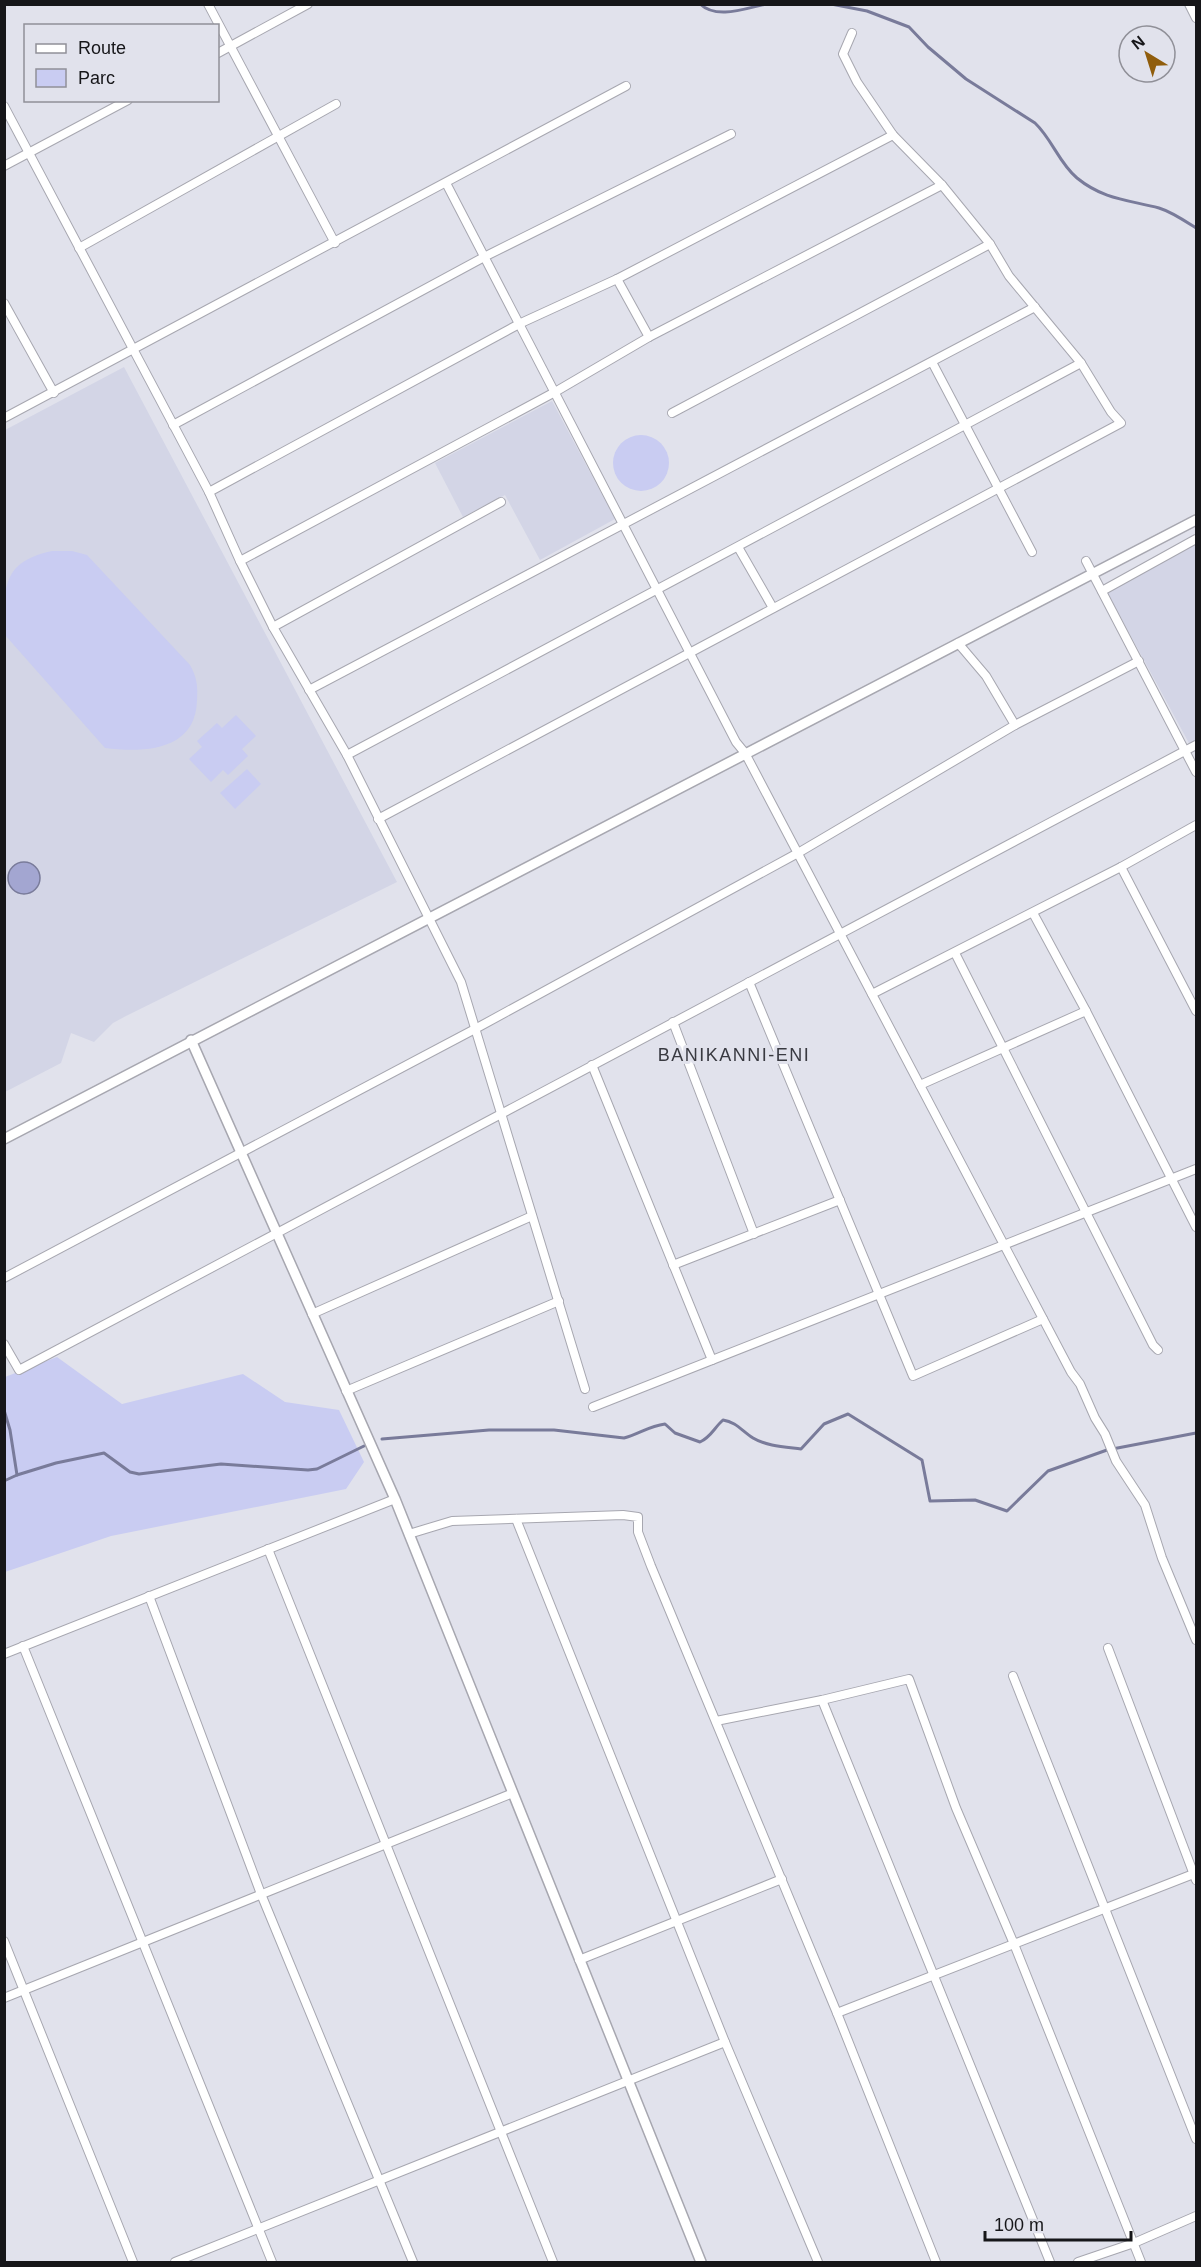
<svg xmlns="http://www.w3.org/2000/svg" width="1201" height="2267" font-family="Arial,sans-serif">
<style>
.built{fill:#d3d5e6}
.green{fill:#c9ccf2}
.water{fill:#a3a6d1;stroke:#797b9a;stroke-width:1.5}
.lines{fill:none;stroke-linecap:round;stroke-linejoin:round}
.stream{stroke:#797b9a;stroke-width:3}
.minor-casing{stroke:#a7a7b0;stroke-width:10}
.tertiary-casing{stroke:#a7a7b0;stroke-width:12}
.minor{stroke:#fff;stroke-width:8}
.tertiary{stroke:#fff;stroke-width:9}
.labels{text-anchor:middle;stroke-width:6;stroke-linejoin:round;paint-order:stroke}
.neighbourhood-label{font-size:18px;letter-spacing:1.5px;fill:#393a41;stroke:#e1e2ec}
</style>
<rect width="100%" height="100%" fill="#e1e2ec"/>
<g class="built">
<path d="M124,367l273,515 -271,134 -13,7 -19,19 -23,-9 -10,30 -56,29v-662z"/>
<path d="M552,401l63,118 -75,41 -35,-65 -42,22 -28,-54z"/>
<path d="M1196,543v199l-6,3 -83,-153z"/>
</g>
<g class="green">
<circle cx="641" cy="463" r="28"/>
<path d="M52,551h20l15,4 103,110c7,12 8,22 7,35 -1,51 -53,53 -92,48l-100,-113c-1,-45 -5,-73 47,-84z"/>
<path d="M236,715l20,21 -14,13 6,7 -20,19 -5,-5 -12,12 -22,-23 13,-12 -5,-6 20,-18 5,5z"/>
<path d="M247,769l14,15 -26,25 -15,-16z"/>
<path d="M57,1357l65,47 121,-30 42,28 54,8 25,52 -18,27 -235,47 -106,36v-195z"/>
</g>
<circle class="water" cx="24" cy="878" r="16"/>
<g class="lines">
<g class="stream">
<path d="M700,4c17,16 46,4 66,0"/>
<path d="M831,4l36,7 42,16 19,20 38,32 69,44c17,16 24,40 42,55 27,22 52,22 82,30 13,4 26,13 37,20"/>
<path d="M4,1410l6,20 7,45"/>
<path d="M382,1439l107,-9h65l70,8c15,-4 25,-12 41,-14l10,9 25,9c11,-5 14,-14 23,-22 13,2 19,11 30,18 13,8 33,9 48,11l23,-25 24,-10 74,46 8,41 45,-1 32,11 41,-40 59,-21 89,-17"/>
<path d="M4,1481l13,-6 39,-12 48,-10 26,19 9,2 82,-10 87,6 9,-1 47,-23"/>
</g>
<g class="minor-casing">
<g id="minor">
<path d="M208,4l127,239"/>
<path d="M1189,4l7,14"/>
<path d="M218,53l90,-49"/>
<path d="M4,106l205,386 31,69 33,66 74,128 114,227 124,407"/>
<path d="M4,166l124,-66"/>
<path d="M446,183l290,559 9,11 326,619 9,12 15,34 10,16 11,27 29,44 17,53 34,82"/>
<path d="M79,248l257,-144"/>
<path d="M617,279l32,58"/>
<path d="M4,303l50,90"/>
<path d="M932,362l100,190"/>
<path d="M672,413l318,-169"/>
<path d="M4,418l622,-332"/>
<path d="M173,425l313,-169 245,-122"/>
<path d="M209,492l312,-169 96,-44 276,-144"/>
<path d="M738,547l35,61"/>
<path d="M240,561l315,-169 94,-55 293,-152"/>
<path d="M1086,561l110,211"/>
<path d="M1102,591l94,-52"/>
<path d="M273,627l228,-125"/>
<path d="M958,643l28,33 29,49"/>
<path d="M309,690l726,-383"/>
<path d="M347,755l734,-392"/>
<path d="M378,819l743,-396 -10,-11 -30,-49 -72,-87 -19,-32 -48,-59 -49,-50 -36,-53 -14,-28 9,-21"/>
<path d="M1121,867l75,144"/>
<path d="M1033,913l53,98 110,216"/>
<path d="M955,953l198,392 5,5"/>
<path d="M749,982l164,394 130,-57"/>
<path d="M872,994l249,-127 75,-42"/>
<path d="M673,1022l81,212"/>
<path d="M592,1065l120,295"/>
<path d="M920,1085l166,-74"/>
<path d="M673,1265l167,-65"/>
<path d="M4,1278l471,-249 323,-176 217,-128 124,-64"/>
<path d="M312,1314l220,-98"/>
<path d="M4,1344l15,26 1177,-625"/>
<path d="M346,1391l213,-90"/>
<path d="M593,1407l603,-238"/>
<path d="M516,1519l209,523 93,220"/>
<path d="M409,1534l43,-13 171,-6 15,2v15l13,34 186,447 99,249"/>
<path d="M268,1549l285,713"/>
<path d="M149,1596l112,298 152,368"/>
<path d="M23,1646l249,616"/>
<path d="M1108,1648l88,232"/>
<path d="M4,1654l391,-155"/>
<path d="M1013,1676l183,463"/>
<path d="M822,1700l228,562"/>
<path d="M716,1721l106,-21 87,-21 47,129 58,136 127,318"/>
<path d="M4,1941l129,321"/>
<path d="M579,1960l203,-81"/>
<path d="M4,1998l509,-205"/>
<path d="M837,2013l359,-140"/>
<path d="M175,2262l550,-220"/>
<path d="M1078,2262l56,-19 62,-27"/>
</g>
</g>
<g class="tertiary-casing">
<g id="tertiary">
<path d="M191,1040l204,459 306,763"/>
<path d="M4,1139l1192,-619"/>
</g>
</g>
<use href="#minor" class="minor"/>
<use href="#tertiary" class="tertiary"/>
</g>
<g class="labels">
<g class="neighbourhood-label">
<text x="734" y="1061">BANIKANNI-ENI</text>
</g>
</g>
<rect width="1201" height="2267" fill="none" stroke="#161619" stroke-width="12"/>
<rect x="24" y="24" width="195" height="78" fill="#e1e2ec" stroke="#909098" stroke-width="1.5"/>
<rect x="36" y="44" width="30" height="9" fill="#ffffff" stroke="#909098" stroke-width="1.5"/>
<text x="78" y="54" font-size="18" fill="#161619">Route</text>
<rect x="36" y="69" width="30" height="18" fill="#c9ccf2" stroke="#909098" stroke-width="1.5"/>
<text x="78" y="84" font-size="18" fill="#161619">Parc</text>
<g transform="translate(1147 54) rotate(322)"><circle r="28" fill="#e1e2ec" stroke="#909098" stroke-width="1.5"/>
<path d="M0-4.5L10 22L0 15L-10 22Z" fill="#905d0c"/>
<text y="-9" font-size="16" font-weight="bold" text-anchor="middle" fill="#161619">N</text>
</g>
<path d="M985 2231v9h146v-9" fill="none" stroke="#161619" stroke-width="3"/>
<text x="994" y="2231" font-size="18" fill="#161619" stroke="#e1e2ec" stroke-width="4.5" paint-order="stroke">100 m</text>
</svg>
